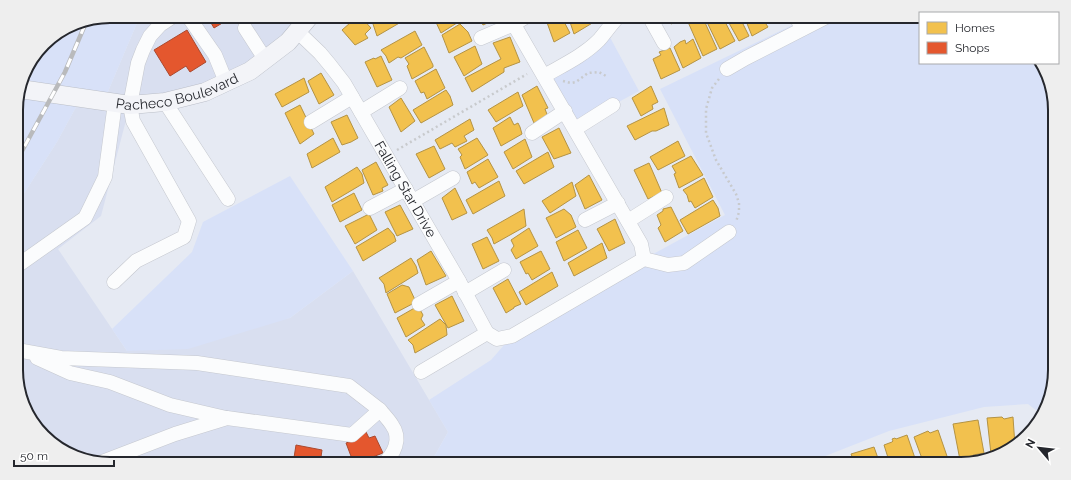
<svg xmlns="http://www.w3.org/2000/svg" width="1071" height="480" font-family="Raleway,sans-serif">
<style>
.built{fill:#d9dff0}
.green{fill:#d8e1f8}
.homes{fill:#f2c14e;stroke:#b49344}
.shops{fill:#e4572e;stroke:#ab492e}
.lines{fill:none;stroke-linecap:round;stroke-linejoin:round}
.minor-casing{stroke:#c5c8cf;stroke-width:15}
.major-casing{stroke:#bbbfc8;stroke-width:19}
.path{stroke:#c8cacd;stroke-width:2.5;stroke-dasharray:2 3;stroke-linecap:butt}
.minor{stroke:#fbfcfd;stroke-width:14}
.major{stroke:#f3f4f8;stroke-width:18}
.rail-casing{stroke:#b9babc;stroke-width:4.5}
.rail{stroke:#fff;stroke-width:3;stroke-dasharray:9;stroke-linecap:butt}
.labels{text-anchor:middle;stroke-width:4;stroke-linejoin:round;paint-order:stroke}
.street-label{font-size:14px;fill:#25272d;stroke:#fff}
.rim{fill:none;stroke:#25272d;stroke-width:2}
</style>
<rect width="100%" height="100%" fill="#e6eaf3"/>
<path class="built" d="M140,16h170l-60,55 -120,34 -29,111 -43,33 69,102 163,-33 63,-47 95,161 -18,32h-320l-36,-7 -39,-30 -18,-44 -1,-177 41,-64 24,-44 23,3z"/>
<g class="green">
<path d="M110,16h30l-36,85 -23,-3 -24,44 -41,64v-103l10,-35 22,-29 26,-16z"/>
<path d="M811,16h109v47h120l14,34 1,273 -7,36 -7,8 -13,-10 -44,3 -95,24 -84,33h-375l18,-32 -19,-32 62,-40 21,-24 132,-77 81,-44 -65,-126z"/>
<path d="M606,30l33,61 -26,14 -38,24 -31,-53z"/>
<path d="M290,176l63,95 -63,47 -102,31 -61,2 -15,-22 80,-77 11,-30z"/>
</g>
<g class="homes">
<path d="M358,16h2l11,12 -6,6 3,4 -13,7 -13,-15z"/>
<path d="M380,16h26l2,2 -31,18 -5,-15z"/>
<path d="M437,16h31l-27,17 -7,-15z"/>
<path d="M478,16h19l1,2 -15,7z"/>
<path d="M547,16h14l9,17 -16,9 -9,-25z"/>
<path d="M575,16h29l-30,18 -5,-15z"/>
<path d="M668,16h20l-17,8z"/>
<path d="M701,16h1l15,33 -14,7 -15,-34z"/>
<path d="M704,16h18l13,25 -15,8z"/>
<path d="M744,16h22l1,2 -3,3 4,6 -16,9z"/>
<path d="M769,16h17l-14,6z"/>
<path d="M740,18l9,18 -10,5 -10,-18z"/>
<path d="M460,24l8,8 4,9 -23,12 -7,-18z"/>
<path d="M415,31l7,14 -21,13 -3,-1 -9,6 -3,-7 -5,-6z"/>
<path d="M510,37l10,25 -16,6v4l-32,20 -7,-14 36,-19 -8,-16z"/>
<path d="M693,39l8,19 -18,10 -9,-21 6,-5 5,-2 1,4z"/>
<path d="M475,46l7,18 -18,12 -10,-19z"/>
<path d="M424,47l9,18v2l-21,12 -5,-13 2,-2 -4,-6z"/>
<path d="M670,48l10,22 -19,9 -8,-20 8,-4 -2,-3z"/>
<path d="M381,56l11,24 -15,7 -12,-25 9,-4 1,1z"/>
<path d="M436,69l9,19 -18,11 -3,-7 -3,1 -6,-12z"/>
<path d="M321,73l13,22 -15,9 -11,-23z"/>
<path d="M304,78l5,14 -27,15 -7,-13z"/>
<path d="M537,86l11,22 -3,1 3,8 -14,6 -12,-28z"/>
<path d="M651,86l7,16 -6,3 1,4 -12,7 -9,-18z"/>
<path d="M446,90l4,6 3,9 -32,18 -8,-13z"/>
<path d="M518,92l5,14 -27,16 -8,-12z"/>
<path d="M401,98l14,23 -14,11 -12,-25z"/>
<path d="M300,105l14,29 -14,10 -15,-31z"/>
<path d="M664,108l5,17 -13,6h-4l-17,9 -8,-14z"/>
<path d="M347,115l11,23 -7,4 -9,3 -11,-23z"/>
<path d="M510,117l4,8 4,-2 2,4 2,7 -21,12 -8,-18z"/>
<path d="M470,119l4,11 -10,6 3,5 -12,6 -3,-4 -12,6 -5,-9z"/>
<path d="M559,128l12,25 -17,6 -12,-22z"/>
<path d="M333,138l7,14 -28,16 -5,-14z"/>
<path d="M477,138l11,17 -23,14 -5,-12 2,-2 -4,-6z"/>
<path d="M525,139l7,18 -19,12 -9,-17z"/>
<path d="M678,141l7,15 -27,14 -8,-13z"/>
<path d="M434,146l11,23 -16,9 -13,-24z"/>
<path d="M548,152l6,15 -30,17 -8,-13z"/>
<path d="M691,156l12,19 -24,13 -5,-14 2,-1 -4,-7z"/>
<path d="M488,159l10,18 -19,11 -4,-6 -3,2 -5,-12z"/>
<path d="M376,162l12,23 -6,3 1,3 -10,4 -11,-25z"/>
<path d="M649,163l13,30 -14,6 -14,-29z"/>
<path d="M357,167l5,7 2,9 -32,19 -7,-15z"/>
<path d="M589,175l13,25 -17,9 -10,-24z"/>
<path d="M704,178l9,19 -18,11 -4,-7 -2,1 -2,-7 -4,-5z"/>
<path d="M499,181l6,15 -32,18 -7,-14z"/>
<path d="M572,182l4,14 -26,17 -8,-12z"/>
<path d="M455,188l12,25 -15,7 -10,-22z"/>
<path d="M354,193l8,17 -22,12 -8,-17z"/>
<path d="M713,200l5,8 2,8 -32,18 -8,-14z"/>
<path d="M400,205l13,24 -16,7 -12,-24z"/>
<path d="M671,207l12,24 -18,11 -7,-14 3,-3 -4,-10 6,-4v-2z"/>
<path d="M524,209l2,17 -32,18 -2,-6 -5,-8z"/>
<path d="M564,209l7,6 5,12 -20,11 -10,-20z"/>
<path d="M369,214l8,16 -22,14 -10,-18z"/>
<path d="M615,219l10,24 -16,8 -12,-22z"/>
<path d="M388,228l6,7 2,6 -33,20 -7,-14z"/>
<path d="M529,228l9,18 -22,13 -5,-9 3,-4 -3,-6z"/>
<path d="M578,230l9,18 -23,13 -8,-19z"/>
<path d="M487,237l12,24 -16,8 -11,-25z"/>
<path d="M602,243l5,15 -33,18 -6,-13z"/>
<path d="M431,251l15,25 -20,9 -9,-25z"/>
<path d="M541,251l9,18 -18,11 -4,-7 -2,1 -6,-12z"/>
<path d="M411,258l5,8 2,7 -32,20 -2,-9 -5,-6z"/>
<path d="M552,272l6,14 -32,19 -7,-13z"/>
<path d="M508,279l13,25 -7,3v1l-8,5 -13,-25z"/>
<path d="M402,285l7,2 7,15 -21,11 -8,-19z"/>
<path d="M452,296l12,25 -16,7 -13,-23z"/>
<path d="M418,306l5,9 -2,4 4,6 -19,12 -9,-19z"/>
<path d="M440,319l6,6 1,10 -32,18 -2,-8 -5,-5z"/>
<path d="M1002,417l2,2 9,-2 2,29 -1,2 -18,6h-5l-4,-36z"/>
<path d="M978,420l6,33 -11,2 1,2 -14,3 -7,-36z"/>
<path d="M938,430l11,32 -5,2h-20l-10,-27 14,-6 2,2z"/>
<path d="M907,435l10,29h-27l-6,-19 8,-3 1,-1 -1,-2 3,-1 1,1z"/>
<path d="M874,447l6,17h-25l-4,-10z"/>
<path d="M846,457l3,7h-17v-2z"/>
</g>
<g class="shops">
<path d="M207,16h27l-20,12z"/>
<path d="M187,30l19,32 -16,10 -4,-6 -16,10 -16,-26z"/>
<path d="M365,430l4,8 6,-2 8,17 -29,11 -8,-21 9,-3z"/>
<path d="M296,445l26,5 -2,14h-27z"/>
</g>
<g class="lines">
<g class="minor-casing">
<g id="minor">
<path d="M185,16l5,3 25,36 11,27"/>
<path d="M509,16l132,228 3,15"/>
<path d="M649,16l15,27"/>
<path d="M796,16l6,13"/>
<path d="M245,28l20,31"/>
<path id="s1" d="M297,31l23,22 10,12 14,18 115,198 28,52 10,6 15,-3 132,-77 24,6 16,-2 45,-31"/>
<path d="M481,38l33,-14 13,-8"/>
<path d="M727,69l19,-11 82,-42"/>
<path d="M544,76c19,-11 39,-20 55,-36 7,-8 12,-16 20,-24"/>
<path d="M165,102l63,97"/>
<path d="M361,112l39,-24"/>
<path d="M311,122l41,-25"/>
<path d="M575,129l38,-24"/>
<path d="M532,133l33,-22"/>
<path d="M413,201l40,-23"/>
<path d="M370,208l36,-19"/>
<path d="M585,220l33,-17"/>
<path d="M628,221l38,-24"/>
<path d="M17,266l68,-48 20,-41 10,-74"/>
<path d="M114,282l22,-21 48,-24 5,-16 -56,-100 -3,-16 8,-42 5,-13 7,-14 10,-11 12,-8 2,-1"/>
<path d="M465,293l39,-23"/>
<path d="M419,304l40,-23"/>
<path d="M17,350l44,8 136,5 152,23 31,24 -28,25 -125,-17 -52,16 -73,28"/>
<path d="M37,358l33,15 40,9 60,23 56,13"/>
<path d="M421,372l66,-39"/>
<path d="M380,410c4,5 9,10 12,15 10,14 2,29 -9,39"/>
</g>
</g>
<g class="major-casing">
<g id="major">
<path id="s2" d="M20,89l110,16 35,-3 40,-10 45,-21 38,-29 22,-26"/>
</g>
</g>
<g class="path">
<path d="M719,79l-7,9 -6,21v24l10,27 20,34 3,9v9l-3,10"/>
<path d="M563,81l8,2 5,-1 12,-9 11,-1 7,4"/>
<path d="M397,150l130,-76"/>
</g>
<use href="#minor" class="minor"/>
<use href="#major" class="major"/>
<g class="rail-casing">
<path id="rail" d="M16,162l49,-90 22,-52"/>
</g>
<use href="#rail" class="rail"/>
</g>
<g class="labels">
<g class="street-label">
<text dy="5" stroke="none"><textPath href="#s2" startOffset="160">Pacheco Boulevard</textPath></text>
<text dy="5" stroke="none"><textPath href="#s1" startOffset="193">Falling Star Drive</textPath></text>
</g>
</g>
<path d="M0 0H1071V480H0ZM110 23H961A87 87 0 0 1 1048 110V370A87 87 0 0 1 961 457H110A87 87 0 0 1 23 370V110A87 87 0 0 1 110 23Z" fill="#eee" fill-rule="evenodd"/>
<path class="rim" d="M110 23H961A87 87 0 0 1 1048 110V370A87 87 0 0 1 961 457H110A87 87 0 0 1 23 370V110A87 87 0 0 1 110 23Z"/>
<rect x="919" y="12" width="140" height="52" fill="#ffffff" stroke="#a8a9ab"/>
<rect x="927" y="22" width="20" height="12" fill="#f2c14e" stroke="#a8a9ab"/>
<text x="955" y="32" font-size="12" fill="#25272d">Homes</text>
<rect x="927" y="42" width="20" height="12" fill="#e4572e" stroke="#a8a9ab"/>
<text x="955" y="52" font-size="12" fill="#25272d">Shops</text>
<g transform="translate(1039 448) rotate(298)" stroke="#ffffff" stroke-width="3" paint-order="stroke">
<path d="M0-3L7 15L0 10L-7 15Z" fill="#25272d"/>
<text y="-6" font-size="11" font-weight="bold" text-anchor="middle" fill="#25272d">N</text>
</g>
<path d="M14 460v6h100v-6" fill="none" stroke="#25272d" stroke-width="2"/>
<text x="20" y="460" font-size="12" fill="#25272d" stroke="#ffffff" stroke-width="3" paint-order="stroke">50 m</text>
</svg>
